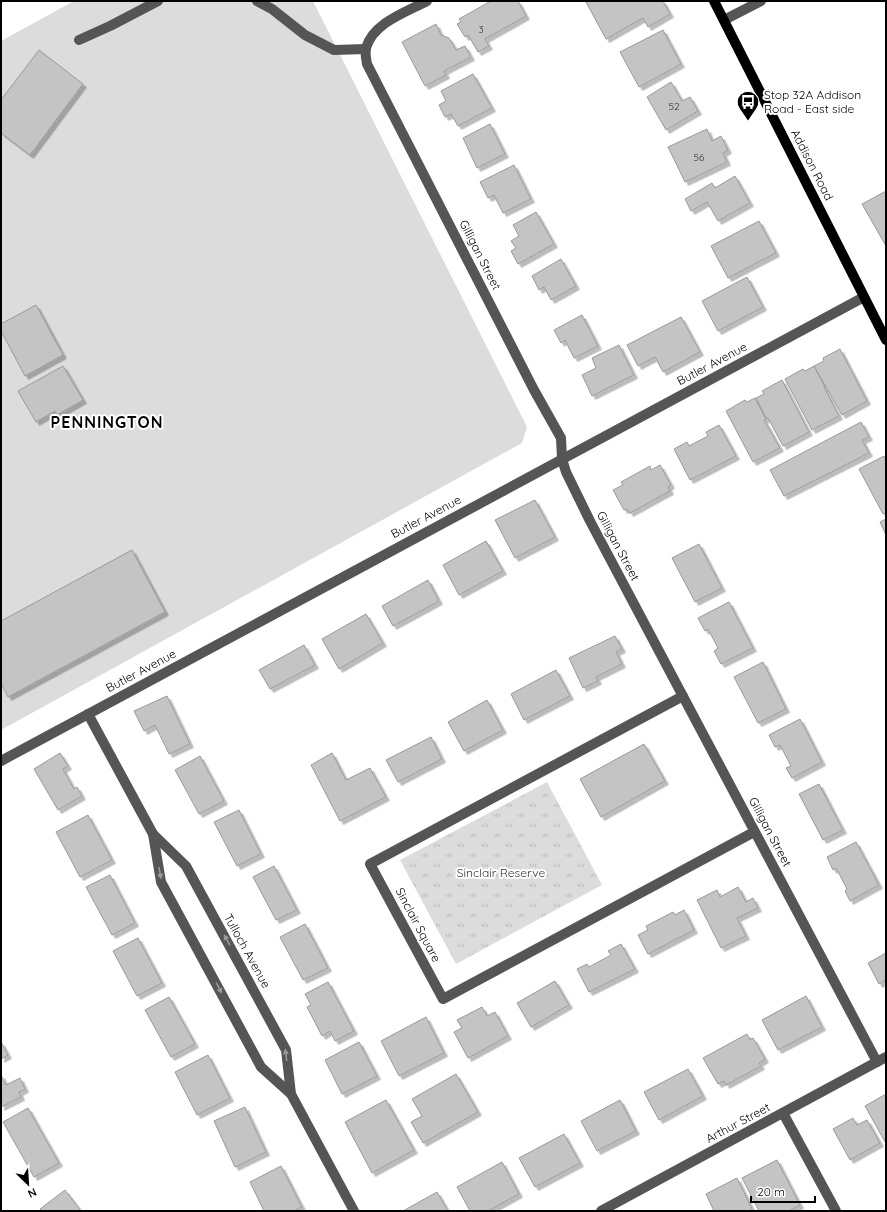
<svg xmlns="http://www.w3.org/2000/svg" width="887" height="1212" font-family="Quicksand,sans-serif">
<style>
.park{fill:url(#park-tufts)}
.pitch{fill:#dcdcdc}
.building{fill:#c4c4c4;stroke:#999;filter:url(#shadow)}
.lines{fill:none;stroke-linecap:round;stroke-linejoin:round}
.minor{stroke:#555;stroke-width:10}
.major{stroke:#000;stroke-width:10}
.oneway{fill:#999}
.labels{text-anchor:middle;stroke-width:4;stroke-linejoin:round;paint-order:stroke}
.number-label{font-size:10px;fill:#313131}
.poi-label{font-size:12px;fill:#000;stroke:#fff;text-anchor:start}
.street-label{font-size:12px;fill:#000;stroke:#fff}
.park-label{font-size:12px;fill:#333;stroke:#fff}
.district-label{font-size:16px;font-weight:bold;letter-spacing:1px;fill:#000;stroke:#fff}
</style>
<defs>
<pattern id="park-tufts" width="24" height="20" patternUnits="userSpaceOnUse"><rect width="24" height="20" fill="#dcdcdc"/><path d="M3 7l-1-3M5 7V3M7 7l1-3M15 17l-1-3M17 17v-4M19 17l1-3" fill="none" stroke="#bbb"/></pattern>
<filter id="shadow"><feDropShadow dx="3.5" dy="3.5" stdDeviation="0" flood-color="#0004"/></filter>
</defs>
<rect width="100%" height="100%" fill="#fff"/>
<path class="park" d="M547,782l55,103 -146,79 -56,-104z"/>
<path class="pitch" d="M74,1h239l214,426 -5,16 -521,287v-689z"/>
<g class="building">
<path d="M491,1h27l8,15 -41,23 4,7 -11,6 -10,-17 -3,2 -8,-13 4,-2 -2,-3z"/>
<path d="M588,1h75l7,13 -22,13 -5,-9 -37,21 -20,-37z"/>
<path d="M436,24l5,11 8,3 7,12 9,-4 6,11 -27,14 2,4 -21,11 -23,-44z"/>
<path d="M663,30l18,34 -42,23 -19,-35z"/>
<path d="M39,50l44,34 -53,71 -29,-22v-33z"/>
<path d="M473,74l19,34 -34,18 -7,-12 -6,3 -6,-12 7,-4 -5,-10z"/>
<path d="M671,82l11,19 8,-4 8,14 -32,19 -19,-33z"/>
<path d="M490,124l15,30 -28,14 -14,-30z"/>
<path d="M707,129l5,12 9,-5 7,14 -5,3 4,9 -42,20 -17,-35z"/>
<path d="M514,165l17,34 -28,14 -9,-18 -6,3 -8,-16z"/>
<path d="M735,176l15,27 -32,18 -11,-19 -16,9 -6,-12 27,-16 3,5z"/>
<path d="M886,191v55l-24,-42z"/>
<path d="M536,212l18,32 -36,20 -7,-13 5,-3 -5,-7 8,-5 -6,-11z"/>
<path d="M759,221l17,32 -48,25 -17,-32z"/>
<path d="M561,259l15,27 -25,14 -7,-13 -5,3 -7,-14z"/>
<path d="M747,277l16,30 -45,24 -16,-30z"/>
<path d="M36,305l27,50 -38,21 -24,-45v-7z"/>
<path d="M582,315l16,31 -24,12 -9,-18 -4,3 -7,-13z"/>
<path d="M681,317l19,35 -37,20 -8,-15 -17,9 -11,-21z"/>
<path d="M619,345l15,30 -42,21 -10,-21 14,-7 -4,-10z"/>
<path d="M840,349l27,52 -25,14 -28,-49 10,-5 -1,-3z"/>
<path d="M63,366l20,34 -26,15 -2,-4 -19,11 -18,-31z"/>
<path d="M814,366l11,21h-1l15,29 -27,14 -27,-51 18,-10 2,2z"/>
<path d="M782,380l27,52 -26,14 -15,-28h-2l-10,-20 8,-4 -2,-3z"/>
<path d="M755,398l11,21 -2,1 16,28 -27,14 -27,-51 19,-11 2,2z"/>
<path d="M861,422l8,15 -7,3 7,13 -85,43 -14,-26z"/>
<path d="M719,425l17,31 -46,24 -16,-31 13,-7 2,4 19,-10 -2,-4z"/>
<path d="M884,456l2,4v52l-3,2 -24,-45z"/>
<path d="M660,465l11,20 -3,2 2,4 -40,22 -3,-4 -3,1 -11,-20 10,-5 -2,-3 29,-16 1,4z"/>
<path d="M535,500l20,37 -40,21 -20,-38z"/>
<path d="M886,519v16l-6,-13z"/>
<path d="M486,541l17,30 -44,24 -16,-30z"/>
<path d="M699,544l23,44 -27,14 -23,-44z"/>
<path d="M132,550l33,62 -157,85 -7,-14v-62z"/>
<path d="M428,580l11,21 -46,25 -11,-20z"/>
<path d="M729,602l24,46 -32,16 -7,-13 4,-3 -10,-19 -3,2 -7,-13z"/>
<path d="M366,614l17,29 -44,26 -17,-30z"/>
<path d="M615,636l7,13 -6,3 6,12 -26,13 2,4 -15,7 -14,-30z"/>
<path d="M304,645l11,20 -45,24 -11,-19z"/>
<path d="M763,662l23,47 -28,14 -24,-46z"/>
<path d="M556,670l14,26 -46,24 -13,-26z"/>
<path d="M167,696l23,48 -21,10 -14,-29 -11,6 -10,-20z"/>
<path d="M487,700l16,30 -39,21 -16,-29z"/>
<path d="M800,719l22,43 -30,16 -6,-10 5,-2 -11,-21 -5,2 -6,-12z"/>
<path d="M431,737l11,22 -44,23 -12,-22z"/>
<path d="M644,744l21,37 -64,36 -21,-38z"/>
<path d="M60,753l8,13 -5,3 11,20 3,-2 5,9 -24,14 -24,-41z"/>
<path d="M332,753l14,27 24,-12 16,29 -46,24 -29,-56z"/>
<path d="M200,756l24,45 -25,13 -24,-44z"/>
<path d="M819,784l24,46 -20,10 -24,-46z"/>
<path d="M239,810l22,44 -24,12 -23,-44z"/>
<path d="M88,815l24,45 -32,17 -24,-45z"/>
<path d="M856,842l23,43 -29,16 -5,-10 2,-2 -11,-21 -3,2 -6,-13z"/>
<path d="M274,866l23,44 -21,10 -23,-43z"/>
<path d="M110,875l25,48 -23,12 -26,-48z"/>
<path d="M738,887l8,15 7,-4 5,10 -21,10 9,18 -25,12 -24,-48 20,-10 3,7z"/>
<path d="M684,910l10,20 -46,24 -10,-19 10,-5 -2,-4 27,-14 2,3z"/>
<path d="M305,924l23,44 -25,12 -23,-43z"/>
<path d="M138,938l24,45 -25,13 -24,-45z"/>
<path d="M621,944l14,25 -46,23 -12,-23 10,-5 2,3 22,-12 -3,-4z"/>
<path d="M886,953v30l-1,-3 -6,4 -11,-21z"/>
<path d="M555,981l14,24 -38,22 -14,-24z"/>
<path d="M328,982l26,49 -19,10 -5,-10 -8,5 -15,-29 4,-2 -6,-11z"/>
<path d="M806,996l16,31 -44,23 -16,-30z"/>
<path d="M169,997l26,47 -24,13 -26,-47z"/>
<path d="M482,1007l5,9 8,-4 13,24 -40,22 -14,-26 8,-4 -5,-8z"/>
<path d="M426,1017l18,36 -45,23 -18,-35z"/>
<path d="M747,1034l3,6 3,-2 12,21 -6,4 2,3 -35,19 -2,-4 -6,3 -15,-26z"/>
<path d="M1,1042l7,13 -7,4z"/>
<path d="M359,1042l18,34 -35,18 -17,-34z"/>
<path d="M208,1055l22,43 -33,17 -22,-43z"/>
<path d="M688,1069l15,27 -44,24 -15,-28z"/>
<path d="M456,1074l22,38 -55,31 -12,-21 11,-6 -10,-17z"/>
<path d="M1,1075l5,10 14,-7 5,11 -6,3 2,5 -20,10z"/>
<path d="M886,1094v48h-1l-20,-36z"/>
<path d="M386,1100l28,50 -42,23 -27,-51z"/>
<path d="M620,1100l16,31 -39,20 -16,-30z"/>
<path d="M245,1107l21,45 -31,15 -21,-46z"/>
<path d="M28,1108l31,55 -25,14 -31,-55z"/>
<path d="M853,1118l4,7 10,-5 13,23 -30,17 -17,-31z"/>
<path d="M564,1134l16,29 -45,24 -16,-29z"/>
<path d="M777,1160l23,45 -11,6h-30l-17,-33z"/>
<path d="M502,1162l17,32 -31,17h-18l-13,-24z"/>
<path d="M281,1166l21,41 -8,4h-30l-14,-29z"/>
<path d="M737,1178l16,33h-39l-8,-17z"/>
<path d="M65,1190l16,21h-39l-2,-2z"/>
<path d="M437,1192l11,19h-45z"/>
</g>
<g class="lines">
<g class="minor">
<path d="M257,1l15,8 33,26 29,15 32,-1"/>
<path d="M427,1c-21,11 -54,22 -61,47 -1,4 0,11 1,16l167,326 27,48 1,21 4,13 24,49 287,541"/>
<path d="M724,20l37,-19"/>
<path d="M79,40l31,-14 48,-25"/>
<path d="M683,696l-313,168 73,135 311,-167"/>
<path d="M88,714l65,120 33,32 100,184 5,44"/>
<path d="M1,761l863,-464"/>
<path d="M153,834l8,48 100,185 30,27 63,117"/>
<path d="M783,1113l53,98"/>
<path d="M601,1211l285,-154"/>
</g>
<path class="major" d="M714,1l172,339"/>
</g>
<defs><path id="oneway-solid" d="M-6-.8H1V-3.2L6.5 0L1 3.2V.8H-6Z"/></defs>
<g class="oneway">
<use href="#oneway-solid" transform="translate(160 873) rotate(80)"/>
<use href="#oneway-solid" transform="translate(227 940) rotate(-119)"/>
<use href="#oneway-solid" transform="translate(219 988) rotate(62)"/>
<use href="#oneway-solid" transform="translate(286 1055) rotate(-98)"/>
</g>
<defs>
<g id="bus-pin" transform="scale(1.15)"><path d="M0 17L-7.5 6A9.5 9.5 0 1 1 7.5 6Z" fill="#000" stroke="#fff"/><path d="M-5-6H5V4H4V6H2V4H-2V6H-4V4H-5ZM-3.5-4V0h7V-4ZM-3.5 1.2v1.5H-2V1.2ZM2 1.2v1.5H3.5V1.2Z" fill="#fff"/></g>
</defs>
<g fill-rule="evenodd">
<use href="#bus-pin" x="748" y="102"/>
</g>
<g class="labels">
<g class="number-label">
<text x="481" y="33">3</text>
<text x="674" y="110">52</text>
<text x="699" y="161">56</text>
</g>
<g class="poi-label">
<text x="764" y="99">Stop 32A Addison<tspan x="764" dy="14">Road - East side</tspan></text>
</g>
<g class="street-label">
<text transform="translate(812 165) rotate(63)" y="4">Addison Road</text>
<text transform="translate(480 255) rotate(63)" y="4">Gilligan Street</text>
<text transform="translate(712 364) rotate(-28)" y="4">Butler Avenue</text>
<text transform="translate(426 517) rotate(-28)" y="4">Butler Avenue</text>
<text transform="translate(618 546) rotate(62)" y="4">Gilligan Street</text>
<text transform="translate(141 671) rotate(-28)" y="4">Butler Avenue</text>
<text transform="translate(770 832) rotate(62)" y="4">Gilligan Street</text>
<text transform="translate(418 925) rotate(62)" y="4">Sinclair Square</text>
<text transform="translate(247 951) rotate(61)" y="4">Tulloch Avenue</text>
<text transform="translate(738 1123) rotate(-28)" y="4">Arthur Street</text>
</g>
<g class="park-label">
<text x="501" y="877">Sinclair Reserve</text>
</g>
<g class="district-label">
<text x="107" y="428">PENNINGTON</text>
</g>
</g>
<rect width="887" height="1212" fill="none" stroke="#000000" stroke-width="4"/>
<g transform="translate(28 1184) rotate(155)" stroke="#ffffff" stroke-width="3" paint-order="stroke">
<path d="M0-3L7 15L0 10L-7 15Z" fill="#000000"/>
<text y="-6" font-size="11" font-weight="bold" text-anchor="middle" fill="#000000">N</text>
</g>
<path d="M751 1196v6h64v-6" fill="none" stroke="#000000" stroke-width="2"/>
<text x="757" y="1196" font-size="12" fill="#000000" stroke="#ffffff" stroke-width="3" paint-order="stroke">20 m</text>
</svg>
